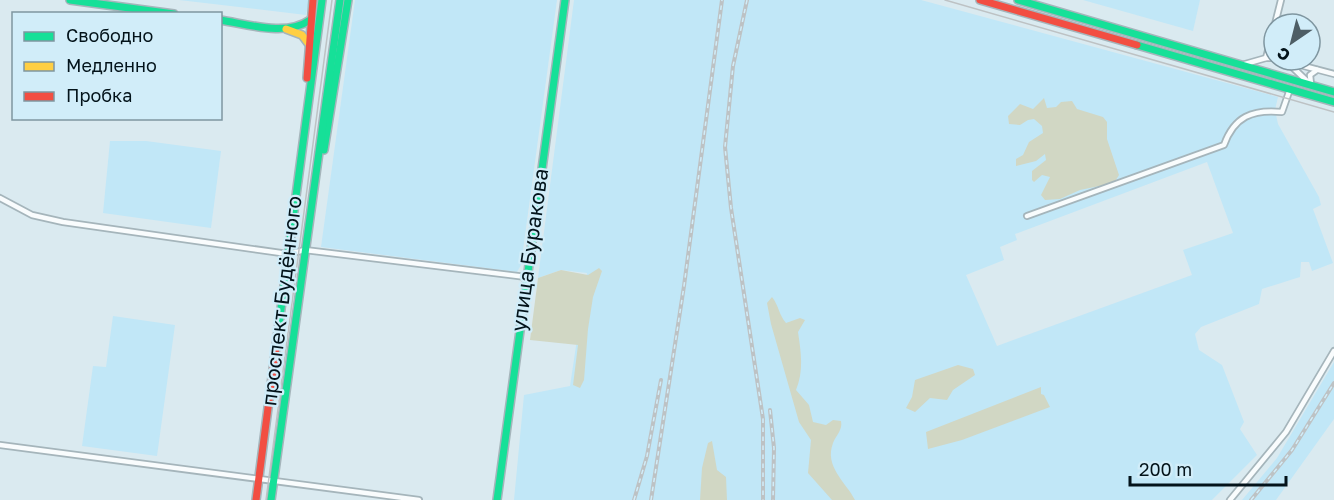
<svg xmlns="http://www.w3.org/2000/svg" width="1334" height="500" font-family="'Golos Text',sans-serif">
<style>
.built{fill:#c1e7f7;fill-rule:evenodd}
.green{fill:#d1d7c4}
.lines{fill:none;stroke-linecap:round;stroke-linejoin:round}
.street-casing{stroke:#a5b5bb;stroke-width:8}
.fast-casing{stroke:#a5b5bb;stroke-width:10}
.slow-casing{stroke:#a5b5bb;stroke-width:10}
.jam-casing{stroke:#a5b5bb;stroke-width:10}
.street{stroke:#f9fcfd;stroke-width:4.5}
.fast{stroke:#16e098;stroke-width:7}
.slow{stroke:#ffcf43;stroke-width:7}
.jam{stroke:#f24e42;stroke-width:7}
.tram{stroke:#bdc2c4;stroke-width:1.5}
.rail-casing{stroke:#bdc2c4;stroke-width:4}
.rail{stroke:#d1edf9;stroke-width:1.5;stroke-dasharray:4.5;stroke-linecap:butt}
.labels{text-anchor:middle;stroke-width:4.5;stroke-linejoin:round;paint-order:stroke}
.street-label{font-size:21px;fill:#03131a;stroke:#d1edf9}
</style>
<rect width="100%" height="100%" fill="#daeaf0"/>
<g class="built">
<path d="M179,0h130l-3,15z"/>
<path d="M355,0h202l-36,265 -4,7 -196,-25z"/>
<path d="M574,0h347l357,97 -3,13 3,14 41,73 2,8 -8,4 20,54 -21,8 -3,-9h-8l-1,15 -38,12 -3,15 -58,23 -6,7 4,16 23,15 22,57 -4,7 17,26 -45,45h-698l10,-105 46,-9 17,-113 -26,-3 -23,8zM1207,162l26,71 -50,17 9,25 -195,71 -31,-71 38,-15 -4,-13 17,-7 -2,-6z"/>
<path d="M1083,0h117l-7,31z"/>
<path d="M110,141h36l75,10 -10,77 -108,-15z"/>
<path d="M113,316l62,9 -18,131 -75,-10 11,-80 13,1z"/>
<path d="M1334,362v57l-58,81h-34l35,-42z"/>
</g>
<g class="green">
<path d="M1044,98l3,10 9,-1 5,-5 11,-1 5,8 26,8 4,5v17l12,36 -5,8 -34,7 -20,9 -15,1 -4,-5 9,-18 -8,-2 -8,7 -2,-2v-9l14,-11 -1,-6 -9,7 -20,5v-7l7,-4 6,-13 14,-9 -1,-7 -8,-7 -6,1 -8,5 -11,-1 -1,-8 12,-12 13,5z"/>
<path d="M599,268l3,3 -9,26 -5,32 -4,51 -4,8 -7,-3 5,-40 -48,-5 8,-62 23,-8 27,5z"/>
<path d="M772,297c7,9 7,18 14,26l14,-5 5,2 -7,12c3,20 6,39 -2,58l13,15 4,17 13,3 7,-5 8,1c2,9 -5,14 -8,22 -9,24 13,39 22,57h-23l-24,-27 3,-33 -12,-18 -28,-98 -4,-21z"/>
<path d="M958,365l15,4 2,6 -22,15 -6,10 -17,-2 -15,14 -9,-4 6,-11 3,-17z"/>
<path d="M1041,387v7l3,1 6,12 -88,33 -34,9 -2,-17z"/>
<path d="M712,441l5,29 9,7 1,23h-27l2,-32 6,-25z"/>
</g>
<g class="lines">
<g class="street-casing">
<g id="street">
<path d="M1275,24l6,-24"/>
<path d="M1266,58l8,-31"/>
<path d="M1281,60l53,14"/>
<path d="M1287,62l22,21"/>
<path d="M1245,64l21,-6h8"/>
<path d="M1311,84l-1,-9 7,-5"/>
<path d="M0,198l32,17 31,7 225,32 17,-4 221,27"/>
<path d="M1027,216l197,-71c10,-28 28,-36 58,-33l8,-23"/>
<path d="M0,445l419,55"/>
<path d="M1230,500l56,-68 48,-81"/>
</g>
</g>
<g class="fast-casing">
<g id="fast">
<path d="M70,0l104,14"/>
<path d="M1018,0l316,92"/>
<path d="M220,20c27,4 66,17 90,0"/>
<path d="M1137,45l197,57"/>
<path d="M324,150l24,-150"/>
<path d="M277,339l45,-339"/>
<path d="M271,500l69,-500"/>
<path d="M497,500l68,-500"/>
</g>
</g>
<g class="slow-casing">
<path id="slow" d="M286,29l16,6 6,8"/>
</g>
<g class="jam-casing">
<g id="jam">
<path d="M980,0l157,45"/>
<path d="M307,78l6,-78"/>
<path d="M256,500l21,-161"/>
</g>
</g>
<use href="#street" class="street"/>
<use href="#fast" class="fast"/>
<use href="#slow" class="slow"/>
<use href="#jam" class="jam"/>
<g class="tram">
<path d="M945,0l389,112"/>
<path d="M266,500l66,-500"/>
</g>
<g class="rail-casing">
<g id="rail">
<path d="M747,0l-14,66 -8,81 6,61 32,211v81"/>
<path d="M770,410l4,38 -1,52"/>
<path d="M634,500l13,-44 14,-76"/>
<path d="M651,500l33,-214 38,-286"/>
<path d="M1251,500l41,-50 42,-67"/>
</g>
</g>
<use href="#rail" class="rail"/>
</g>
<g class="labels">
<g class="street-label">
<text transform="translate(530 250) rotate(-82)" y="7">улица Буракова</text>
<text transform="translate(282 301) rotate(-83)" y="7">проспект Будённого</text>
</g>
</g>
<rect x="12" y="12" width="210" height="108" fill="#d1edf9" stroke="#7f96a0" stroke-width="1.5"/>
<rect x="24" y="32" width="30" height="9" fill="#16e098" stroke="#7f96a0" stroke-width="1.5"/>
<text x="66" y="42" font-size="18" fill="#03131a">Свободно</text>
<rect x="24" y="62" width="30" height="9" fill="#ffcf43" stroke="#7f96a0" stroke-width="1.5"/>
<text x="66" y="72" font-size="18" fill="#03131a">Медленно</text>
<rect x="24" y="92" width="30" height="9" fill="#f24e42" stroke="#7f96a0" stroke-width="1.5"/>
<text x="66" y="102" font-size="18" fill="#03131a">Пробка</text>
<g transform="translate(1292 42) rotate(215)"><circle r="28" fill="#d1edf9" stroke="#7f96a0" stroke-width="1.5"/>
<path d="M0-4.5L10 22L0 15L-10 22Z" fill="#4e5e65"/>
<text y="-9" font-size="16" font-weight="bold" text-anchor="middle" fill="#03131a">С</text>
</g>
<path d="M1130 476v9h156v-9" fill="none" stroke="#03131a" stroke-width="3"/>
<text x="1139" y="476" font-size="18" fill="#03131a" stroke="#d1edf9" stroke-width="4.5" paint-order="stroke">200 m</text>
</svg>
